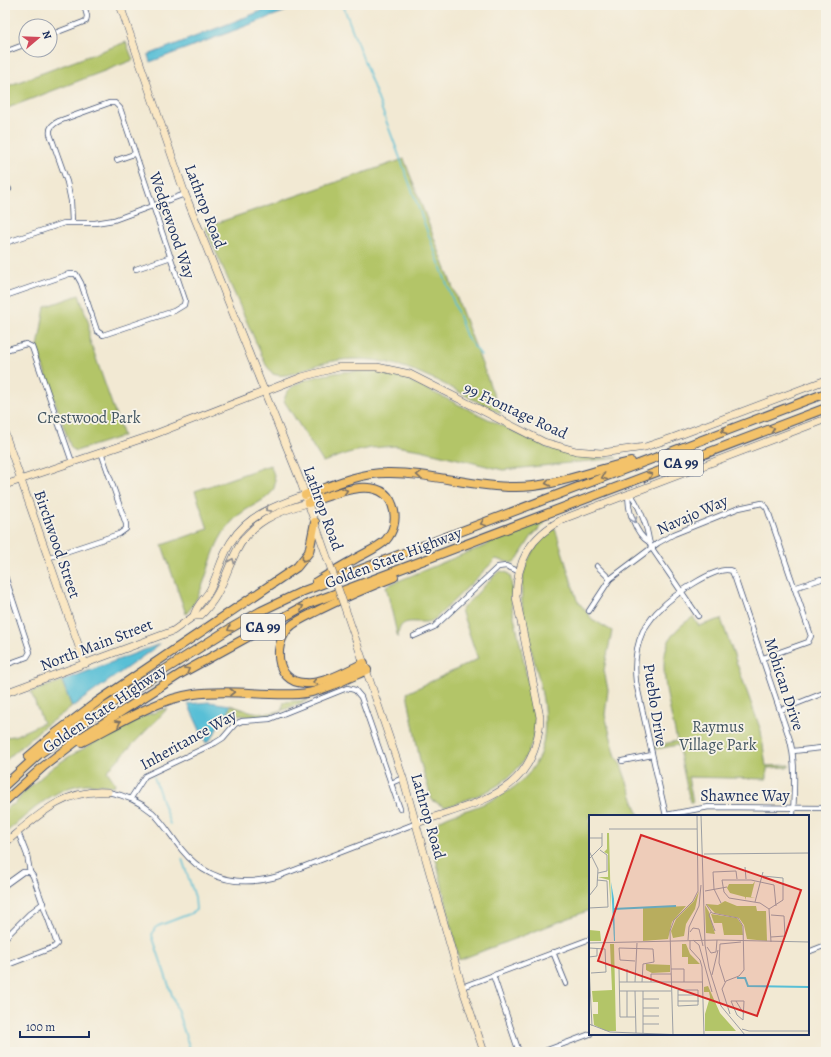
<svg xmlns="http://www.w3.org/2000/svg" width="831" height="1057" font-family="Alegreya,serif">
<style>
.green{fill:#b3c568;stroke:#677a63}
.water{fill:#58bfd6;stroke:#3a779a}
.lines{fill:none;stroke-linecap:round;stroke-linejoin:round}
.stream{stroke:#58bfd6;stroke-width:1.5}
.street-casing{stroke:#3b4b70;stroke-width:6}
.secondary-casing{stroke:#3b4b70;stroke-width:8}
.highway-casing{stroke:#3b4b70;stroke-width:10}
.street{stroke:#fff;stroke-width:4.5}
.secondary{stroke:#fae7c3;stroke-width:7}
.highway{stroke:#f3c26a;stroke-width:8}
.secondary-bridge-casing{stroke:#3b4b70;stroke-width:8;stroke-linecap:butt}
.secondary-bridge{stroke:#fae7c3;stroke-width:7}
.oneway{stroke:#7c7163}
.oneway2{stroke:#8a8b90}
.oneway3{stroke:#8d97ae}
.labels{text-anchor:middle;stroke-width:3.5;stroke-linejoin:round;paint-order:stroke}
.shield{fill:#f7f3e8;stroke:#5d6a87;stroke-width:1}
.shield-label{font-size:15px;font-weight:bold;fill:#1b2f5e}
.street-label{font-size:16px;fill:#1b2f5e;stroke:#f7f3e8}
.park-label{font-size:16px;fill:#415460;stroke:#f7f3e8}
.inset-river{fill:none;stroke:#58bfd6;stroke-width:2}
.inset-road{fill:none;stroke:#9c9fa4;stroke-width:1}
.view{fill:#d62828;fill-opacity:0.15;stroke:#d62828;stroke-width:2}
.inset-edge{fill:none;stroke:#1b2f5e;stroke-width:2}
</style>
<rect width="100%" height="100%" fill="#f7f3e8"/>
<filter id="ink" filterUnits="userSpaceOnUse"><feTurbulence type="fractalNoise" baseFrequency=".025" numOctaves="2"/><feDisplacementMap in="SourceGraphic" scale="8" xChannelSelector="R" yChannelSelector="G"/><feConvolveMatrix kernelMatrix="1 2 1 2 8 2 1 2 1" color-interpolation-filters="sRGB"/></filter>
<filter id="wash" filterUnits="userSpaceOnUse"><feTurbulence type="fractalNoise" baseFrequency=".012" numOctaves="4" result="noise"/><feDisplacementMap in="SourceGraphic" scale="16" xChannelSelector="R" yChannelSelector="G"/><feGaussianBlur stdDeviation="0.9" result="paint"/><feColorMatrix in="noise" values="0 0 0 0 0 0 0 0 0 0 0 0 0 0 0 0 0 1.4 0 .05"/><feComposite in="paint" operator="in"/></filter>
<g filter="url(#wash)">
<rect width="100%" height="100%" fill="#f2e9d3"/>
<g class="green">
<path d="M126,42l7,18 -128,49v-22z"/>
<path d="M404,159l97,255c-46,-23 -92,-55 -145,-55 -13,0 -26,2 -39,6 -15,4 -29,14 -44,9l-7,-9 -61,-138z"/>
<path d="M79,295l10,29v14l34,98 -47,15 -5,-3 -32,-93 -1,-8 7,-40z"/>
<path d="M354,371h20l30,7 144,70 39,9 30,1 -114,12 -82,-20 -26,-4 -24,2 -23,5 -25,9 -39,-61c1,-4 2,-8 5,-11 11,-13 49,-18 65,-19z"/>
<path d="M270,465c3,7 7,15 4,23 -4,11 -22,17 -31,24 -7,4 -12,11 -17,17 -19,26 -18,61 -40,85l-24,-69 46,-16 -13,-38z"/>
<path d="M543,520l1,4 -12,12 -16,25 -5,2 -15,-4 -62,61c-14,7 -36,-8 -36,18l-12,-52 85,-35 15,-5 2,-3z"/>
<path d="M555,528l22,72 15,19 20,12 -8,39 4,20 -3,25 11,42 5,8 18,51h-49v94l-131,50 -28,-123c2,-7 4,-13 10,-17 8,-5 20,-8 29,-11 31,-11 63,-27 72,-62 19,-73 -64,-162 13,-219z"/>
<path d="M501,571l7,2c6,6 3,25 4,35 5,21 10,43 14,65 4,15 9,32 9,48 0,37 -26,63 -59,75 -11,4 -21,9 -32,11l-12,-7 -12,-39 -13,-68 71,-34 -17,-49 35,-36z"/>
<path d="M693,617l6,9 22,-7 40,112 5,35 23,-1v2l-22,1v11l-79,-2 5,25h-3l-12,-57 -22,4 -1,-3 22,-5c-5,-25 -19,-71 -10,-95 4,-13 15,-22 26,-29z"/>
<path d="M62,681l10,26 -30,21 -37,33v-24l9,-1 29,-13 -12,-31z"/>
<path d="M308,700l-42,17h-15l-23,-4 2,-8c18,6 34,12 52,5l2,-8z"/>
<path d="M168,708l-61,63 8,12 -1,3c-9,-1 -19,-2 -28,-2 -33,3 -57,30 -81,49v-23l4,-4 6,-2 8,-11 30,-26 17,-11 71,-39z"/>
</g>
<g class="water">
<path d="M277,5h25l-152,57 -2,-7z"/>
<path d="M160,644l-88,63 -10,-26z"/>
<path d="M209,702l21,3 -2,8c-14,6 -7,20 -22,30l-18,-39z"/>
</g>
<g class="lines">
<g class="stream">
<path d="M343,5l124,333 14,17"/>
<path d="M154,777l16,47"/>
<path d="M182,859l13,38 1,13 -4,3 -34,13 -3,2 -3,7 39,117"/>
</g>
</g>
</g>
<g filter="url(#ink)">
<g class="lines">
<g class="street-casing">
<g id="street">
<path d="M50,35l36,-14 1,-5 -3,-11"/>
<path d="M5,52l21,-8"/>
<path d="M117,160l17,-6"/>
<path d="M5,191l4,-2"/>
<path d="M5,243l59,-20h31l19,-3 71,-26"/>
<path d="M136,269l35,-12"/>
<path d="M5,296l64,-22h7l5,9 16,48 6,4 71,-24 10,-6 1,-5 -65,-192 -5,-5h-6l-50,18c-6,3 -10,6 -9,13l17,48 4,19 1,21"/>
<path d="M5,350l21,-6 6,3 40,115"/>
<path d="M629,493c8,7 17,31 19,42 1,5 1,7 3,12l47,69"/>
<path d="M629,493c-3,15 7,42 20,49"/>
<path d="M47,558l72,-24 7,-5v-5l-25,-72"/>
<path d="M597,566l13,13"/>
<path d="M5,576l25,76 -3,5 -22,8"/>
<path d="M794,588l27,-9"/>
<path d="M589,611l21,-32 48,-36 16,-9 65,-26 23,-5 5,5 44,128 -3,6 -45,16"/>
<path d="M414,636l20,-9 64,-60 8,-1 12,5"/>
<path d="M781,710l45,-18"/>
<path d="M793,751l28,-3"/>
<path d="M622,761l30,-6"/>
<path d="M391,783l12,-5"/>
<path d="M108,792c16,3 31,9 44,20 12,11 20,26 30,38 26,32 60,37 97,26l138,-53"/>
<path d="M131,798l14,-22 70,-33 8,-5 12,-14 7,-3 28,-2 77,-31 8,2 6,7 39,112"/>
<path d="M666,815l43,-8 117,1"/>
<path d="M666,816l-30,-134c-2,-18 -1,-34 7,-51 5,-8 10,-16 17,-22 10,-11 57,-45 72,-38l3,7 55,162c6,24 4,51 3,76"/>
<path d="M18,832l9,23 3,17"/>
<path d="M5,885l18,-13h7l3,4 24,68 -3,3 -49,19"/>
<path d="M5,938l24,-24 14,-11"/>
<path d="M553,952l13,32"/>
<path d="M808,952l18,-7"/>
<path d="M493,975l26,77"/>
<path d="M462,987l128,-48"/>
<path d="M542,1052l48,-18"/>
</g>
</g>
<g class="secondary-casing">
<g id="secondary">
<path d="M120,5l65,189 115,286 27,77"/>
<path d="M5,434l80,230"/>
<path d="M5,485l145,-49 152,-59 37,-10h38l33,7 134,68 32,9 25,2 44,-6 27,-9 154,-58"/>
<path d="M194,616c1,-10 13,-19 17,-28 7,-15 11,-32 20,-46 16,-27 46,-37 74,-47"/>
<path d="M348,617l55,161 59,209 22,65"/>
<path d="M5,693l168,-62 21,-15h6c22,-22 23,-38 36,-64 14,-30 42,-41 72,-49"/>
<path d="M417,823c61,-22 120,-28 123,-106l-24,-120c1,-37 14,-60 47,-78l263,-100"/>
<path d="M5,843c31,-26 59,-55 103,-51"/>
</g>
</g>
<g class="highway-casing">
<g id="highway">
<path d="M305,495c26,-9 54,-22 81,-22 43,-1 85,14 127,14 40,1 79,-17 118,-25"/>
<path d="M308,503c24,-8 78,-34 86,8 2,10 -1,21 -8,29 -8,8 -21,13 -31,19 -13,7 -26,15 -39,23"/>
<path d="M364,663c-18,8 -40,22 -60,20 -30,-1 -32,-42 -12,-58 8,-6 18,-10 27,-15 24,-12 49,-23 75,-33"/>
<path d="M82,742c36,-18 72,-42 112,-48 35,-5 69,2 104,0 23,-1 47,-15 69,-24"/>
<path d="M28,757l28,-24 41,-31 200,-135 12,-15 6,-30"/>
<path d="M5,785l33,-30 63,-45 125,-79 35,-20 40,-19 525,-199"/>
<path d="M5,801l39,-35 39,-30 99,-63 126,-69 518,-196"/>
</g>
</g>
<use href="#street" class="street"/>
<use href="#secondary" class="secondary"/>
<use href="#highway" class="highway"/>
<g class="secondary-bridge-casing">
<path id="secondary-bridge" d="M327,557l21,60"/>
</g>
<use href="#secondary-bridge" class="secondary-bridge"/>
</g>
<defs><path id="oneway-chevron" d="M-2-3.5L2.5 0L-2 3.5" fill="none" stroke-width="1.6" stroke-linecap="round" stroke-linejoin="round"/></defs>
<g class="oneway">
<use href="#oneway-chevron" transform="translate(772 429) rotate(-21)"/>
<use href="#oneway-chevron" transform="translate(724 431) rotate(159)"/>
<use href="#oneway-chevron" transform="translate(419 475) rotate(-176)"/>
<use href="#oneway-chevron" transform="translate(650 475) rotate(-21)"/>
<use href="#oneway-chevron" transform="translate(604 477) rotate(159)"/>
<use href="#oneway-chevron" transform="translate(548 483) rotate(168)"/>
<use href="#oneway-chevron" transform="translate(345 491) rotate(-17)"/>
<use href="#oneway-chevron" transform="translate(483 523) rotate(159)"/>
<use href="#oneway-chevron" transform="translate(304 559) rotate(126)"/>
<use href="#oneway-chevron" transform="translate(301 607) rotate(-27)"/>
<use href="#oneway-chevron" transform="translate(230 629) rotate(149)"/>
<use href="#oneway-chevron" transform="translate(187 670) rotate(-30)"/>
<use href="#oneway-chevron" transform="translate(315 682) rotate(169)"/>
<use href="#oneway-chevron" transform="translate(232 692)"/>
<use href="#oneway-chevron" transform="translate(118 723) rotate(-28)"/>
</g>
<g class="oneway2">
<use href="#oneway-chevron" transform="translate(268 509) rotate(152)"/>
<use href="#oneway-chevron" transform="translate(232 561) rotate(-68)"/>
</g>
<use class="oneway3" href="#oneway-chevron" transform="translate(634 520) rotate(70)"/>
</g>
<g class="labels">
<g class="shield">
<rect x="659" y="450" width="44" height="26" rx="3"/>
<rect x="241" y="614" width="44" height="26" rx="3"/>
</g>
<g class="shield-label">
<text x="681" y="468">CA 99</text>
<text x="263" y="632">CA 99</text>
</g>
<g class="street-label">
<text transform="translate(206 206) rotate(69)" y="6">Lathrop Road</text>
<text transform="translate(173 225) rotate(71)" y="6">Wedgewood Way</text>
<text transform="translate(516 410) rotate(25)" y="6">99 Frontage Road</text>
<text transform="translate(324 508) rotate(70)" y="6">Lathrop Road</text>
<text transform="translate(692 514) rotate(-24)" y="6">Navajo Way</text>
<text transform="translate(58 544) rotate(71)" y="6">Birchwood Street</text>
<text transform="translate(393 557) rotate(-21)" y="6">Golden State Highway</text>
<text transform="translate(96 644) rotate(-21)" y="6">North Main Street</text>
<text transform="translate(785 684) rotate(72)" y="6">Mohican Drive</text>
<text transform="translate(656 705) rotate(81)" y="6">Pueblo Drive</text>
<text transform="translate(104 708) rotate(-34)" y="6">Golden State Highway</text>
<text transform="translate(188 739) rotate(-29)" y="6">Inheritance Way</text>
<text x="745" y="801">Shawnee Way</text>
<text transform="translate(429 816) rotate(74)" y="6">Lathrop Road</text>
</g>
<g class="park-label">
<text x="89" y="423">Crestwood Park</text>
<text x="718" y="732">Raymus<tspan x="718" dy="18">Village Park</tspan></text>
</g>
</g>
<g transform="translate(589 815)">
<rect width="220" height="220" fill="#f2e9d3"/>
<path d="M18,18h2l2,79 -2,-32 -11,-3h10v-23l-4,-2 3,-3zM166,66l-4,16 4,1 -9,-1 -1,3v-3l-15,-4 -3,-5 2,-4h24zM110,76l-4,18 -9,15 -2,12 -11,2 -2,-7 5,-12 18,-18zM136,86l12,5h19l1,5h9l1,30 -20,-2 -3,-14 -5,-7 -24,-5 -9,-9 12,1zM116,90l4,7 6,22 -9,-1zM97,91l-14,16 -4,17 -25,2v-33zM122,99l26,4 5,7 1,10h-19l-2,-12h-8zM0,115l11,1 1,10h-12zM21,129h4l2,87h-10l-12,-6 -1,-11h5v-12h-5l-1,-11 20,-1zM93,129h4l4,10 10,10h-12v-7h-6zM57,149l24,1v7l-18,1 -6,-3zM119,171l12,27 16,18h-31v-17l5,-17 -1,-5h-5v-5z" fill="#b3c568"/>
<path d="M22,67l3,17 1,42h-1z" fill="#58bfd6"/>
<path class="inset-river" d="M24,94l63,-3M148,163h8l3,8 61,1"/>
<path class="inset-road" d="M112,0l4,130 4,23 12,38 24,29M20,14h88M0,23h13M0,36l9,18 -1,17 -8,10M115,39l105,-1M0,44l13,-13v-13M156,52l1,12M9,58l9,-2v-16l-7,-5M174,61l20,2v22l-14,9M116,76l22,-4M166,87l8,-30M132,88l-7,-14 -1,-17 23,-1 1,8M117,89l6,9 26,5 5,8 1,44 -5,6 -13,5 -4,8 8,25M0,93l19,-1 -1,-26 -10,-1M122,97l-2,3 6,16M101,117l3,-4 6,1 4,17M182,122l14,-1 -1,-20 -13,-1M99,125l1,-13 10,-21 2,-21M101,125v9l10,11 2,7 2,68M104,125l6,5 13,47M129,125l91,2M182,127l-2,-33 -9,-6 -31,-5 -5,-6 -2,-12h29l23,5 2,21M0,128l129,-3M118,132l4,6 5,-1 1,-12M0,133l16,1 1,23 -15,1M0,142l8,-1v-8M46,146l-15,-1 -1,-12 34,1 1,13 -11,2 -1,18M0,150l3,61M30,154l1,48h15M38,154v13M82,154h13v13M123,160l6,-25M30,167h83M46,167l2,-39M62,167v-8h20M136,167l-6,-19 1,-19 21,-2M89,175h20v15l-20,1zM30,176h52M38,176v26M46,176l1,42M54,176v42M89,180h20M54,184h16M89,186h21M142,186h13l-1,19 -6,-5zM147,186l8,13M54,193h16M54,201h16M0,209l21,8 74,3M54,209h16M153,214l7,2h60M84,220l-3,-104 4,-11 19,-19 5,-10 -1,-76"/>
<path class="view" d="M52,20l160,55 -44,126 -159,-55z"/>
<rect width="220" height="220" class="inset-edge"/>
</g>
<rect width="831" height="1057" fill="none" stroke="#f7f3e8" stroke-width="20"/>
<g transform="translate(38 38) rotate(71)"><circle r="19" fill="#f7f3e8" stroke="#9fa5b1"/>
<path d="M0-3L7 15L0 10L-7 15Z" fill="#d1495b"/>
<text y="-6" font-size="11" font-weight="bold" text-anchor="middle" fill="#1b2f5e">N</text>
</g>
<path d="M20 1031v6h69v-6" fill="none" stroke="#1b2f5e" stroke-width="2"/>
<text x="26" y="1031" font-size="12" fill="#1b2f5e" stroke="#f7f3e8" stroke-width="3" paint-order="stroke">100 m</text>
</svg>
